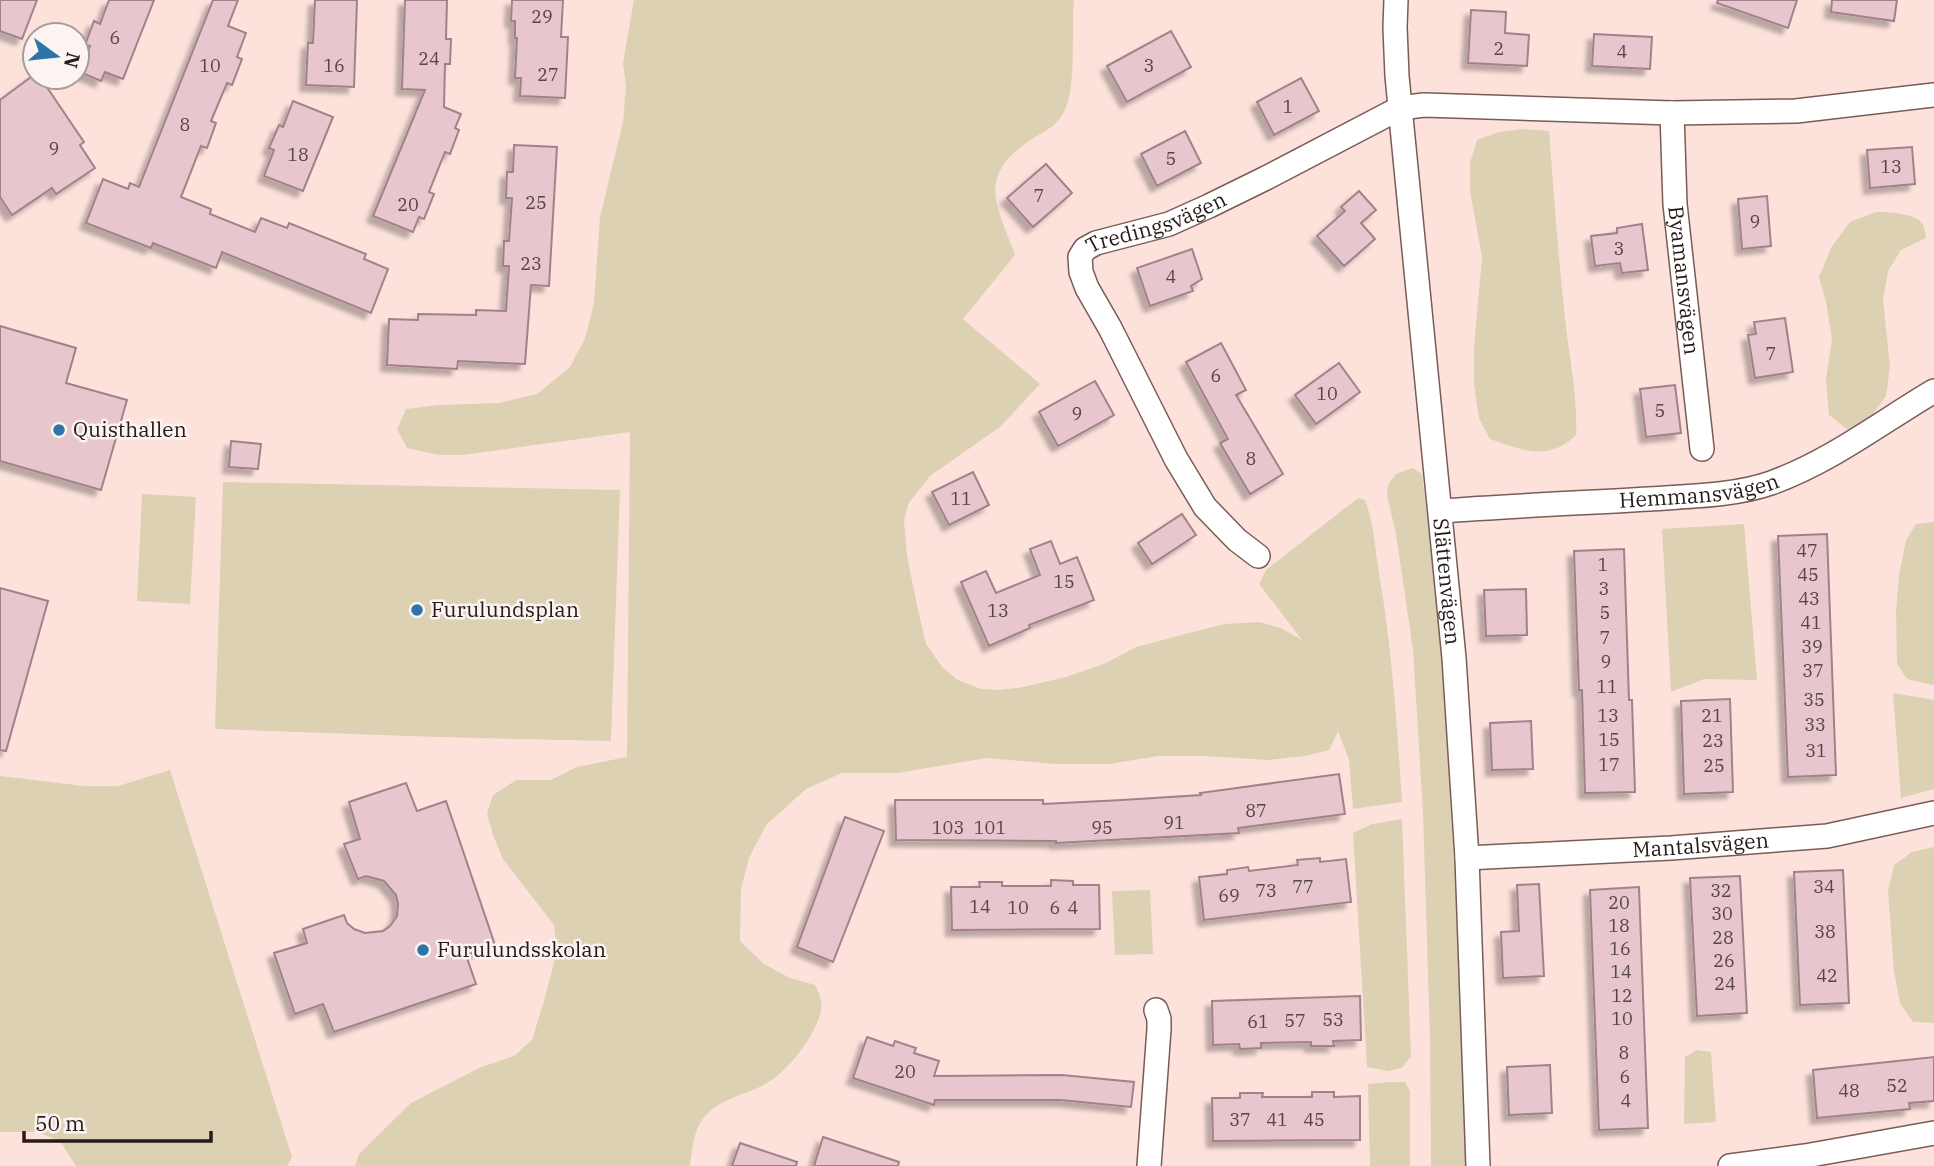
<svg xmlns="http://www.w3.org/2000/svg" width="1934" height="1166" font-family="'IBM Plex Serif',serif">
<style>
.green{fill:#ddd1b3}
.building{fill:#e7c6ce;stroke:#a1828a;stroke-width:2;filter:url(#shadow)}
.lines{fill:none;stroke-linecap:round;stroke-linejoin:round}
.minor-casing{stroke:#795c57;stroke-width:26}
.minor{stroke:#fff;stroke-width:23}
.poi-dot{fill:#2d74a8;stroke:#fbf4f3;stroke-width:2.5}
.labels{text-anchor:middle;stroke-width:5;stroke-linejoin:round;paint-order:stroke}
.number-label{font-size:18px;fill:#574646}
.street-label{font-size:21px;fill:#271b18;stroke:#fbf4f3}
.poi-label{font-size:21px;fill:#271b18;stroke:#fbf4f3;text-anchor:start}
</style>
<defs>
<filter id="shadow"><feDropShadow dx="-6" dy="6" stdDeviation="2" flood-color="#0004"/></filter>
</defs>
<rect width="100%" height="100%" fill="#fde2dc"/>
<g class="green">
<path d="M634,0h440c-3,30 3,87 -10,112 -6,13 -20,20 -32,27 -56,37 -36,64 -17,116l-52,64 77,65 -40,43 -70,49 -22,28 -4,17 3,35 10,49 9,39 17,24 15,12 23,9 18,1 24,-3 43,-10 40,-14 30,-16 88,-23 35,-2 22,6 21,12 -43,-56 7,-14 92,-72 7,2c9,23 10,49 14,73 13,76 18,152 23,229l-49,7 -4,-49 -11,-29 -9,19 -23,6 -38,4 -65,-4h-45l-49,8h-54l-69,-6 -88,15h-56l-36,16 -40,36 -17,33 -8,31 -1,52 24,23 26,14 25,7c4,9 8,16 6,26 -6,25 -32,59 -54,72 -20,12 -51,16 -65,37 -9,14 -10,30 -12,46h-335l4,-12 52,-51 68,-35 35,-12 18,-16 12,-39 13,-50 -3,-26 -51,-66 -10,-24 -6,-22 6,-18 23,-15h35l26,-13 50,-10 3,-325 -167,23h-24l-32,-7 -10,-19 9,-20 33,-4 60,-2 38,-9 33,-27 15,-29 9,-35 6,-86 23,-95 3,-35 -3,-24z"/>
<path d="M1522,129l27,2c5,63 9,125 16,187 4,39 13,78 11,117 -27,27 -54,15 -86,4l-11,-21 -5,-33v-37l8,-91 -12,-65v-29l7,-23 22,-8z"/>
<path d="M1876,212c11,0 38,1 45,10 4,4 4,11 5,16l-25,12 -13,21 -5,28 7,68 -4,29 -19,26 -20,7 -18,-14 -3,-36 6,-40 -6,-37 -7,-25 13,-31 18,-24z"/>
<path d="M1412,468l10,6 23,196 6,143 17,251 1,102h-38l-1,-126 -7,-227 -10,-163 -17,-116 -9,-39 1,-10 8,-11z"/>
<path d="M223,482l397,8 -9,251 -174,-4 -222,-8z"/>
<path d="M142,494l54,3 -6,107 -53,-3z"/>
<path d="M1934,522v162l-2,1 -25,-6 -10,-15 -1,-53 3,-36 7,-35 10,-16z"/>
<path d="M1744,524l13,156 -53,-1 -33,13 -9,-163z"/>
<path d="M1893,693l41,7v89l-33,9z"/>
<path d="M170,770l122,387 -5,9h-211l-16,-25 -22,-9h-38v-356l84,10h34z"/>
<path d="M1402,819l9,237 -9,12 -14,3 -21,-4 -14,-234 19,-9z"/>
<path d="M1934,847v176l-21,-1 -13,-19 -6,-31 -6,-81 6,-26 18,-13z"/>
<path d="M1150,890l3,64 -38,1 -3,-64z"/>
<path d="M1697,1050l14,2 5,70 -32,2 1,-67z"/>
<path d="M1390,1082h15l5,9v75h-40l-2,-82z"/>
</g>
<g class="building">
<path d="M0,0h37l-15,39 -22,-8z"/>
<path d="M109,0h45l-31,79 -18,-7 -4,9 -21,-9 10,-26 -5,-1 9,-24 6,3z"/>
<path d="M213,0h25l-10,26 18,7 -9,24 5,2 -10,26 -5,-2 -16,38 5,2 -9,25 -6,-2 -20,51 30,12 -1,5 45,18 6,-14 26,10 2,-5 77,31 -2,5 24,10 -17,44 -149,-61 -6,16 -63,-25 -2,5 -65,-25 17,-44 25,10 2,-6 9,4z"/>
<path d="M315,0h42l-3,87 -48,-2 2,-42h5z"/>
<path d="M405,0h42l-1,39h5l-1,25h-5l-1,43 17,7 -6,14 4,2 -9,24 -5,-2 -16,40 5,2 -10,25 -5,-2 -6,15 -40,-16 52,-126 -23,-1z"/>
<path d="M512,0h51l-2,37h7l-3,61 -45,-2 1,-18h-6l2,-40h-2v-17h-4z"/>
<path d="M1718,0h79l-9,28 -71,-25z"/>
<path d="M1832,0h65l-3,21 -63,-9z"/>
<path d="M1471,10l35,2 -1,21 24,2 -2,31 -59,-3z"/>
<path d="M1171,31l20,36 -64,35 -20,-36z"/>
<path d="M1594,34l58,3 -2,32 -58,-3z"/>
<path d="M35,74v3h5l44,65 -4,3 15,23 -39,26 -4,-6 -40,27 -12,-18v-97z"/>
<path d="M1301,78l18,33 -45,24 -17,-33z"/>
<path d="M293,101l40,16 -30,74 -39,-15 10,-26 -5,-2 10,-23 4,2z"/>
<path d="M1185,131l16,32 -44,23 -16,-32z"/>
<path d="M514,145l43,2 -8,139 -18,-1 -6,79 -67,-3 -1,8 -70,-4 2,-46 29,1v-6l58,1v-5l30,1 3,-45h-6l1,-25h5l3,-43h-6l1,-26h6z"/>
<path d="M1912,147l3,37 -45,4 -3,-38z"/>
<path d="M1046,164l26,29 -39,34 -26,-29z"/>
<path d="M1359,191l17,19 -15,13 14,16 -31,27 -27,-30 28,-25 -4,-4z"/>
<path d="M1767,196l4,50 -29,3 -4,-50z"/>
<path d="M1642,224l6,46 -26,3 -2,-10 -25,3 -4,-30 26,-3v-5z"/>
<path d="M1192,249l10,30 -11,7 2,5 -43,15 -13,-38z"/>
<path d="M1785,318l8,54 -38,6 -7,-43 8,-1 -2,-12z"/>
<path d="M0,326l76,22 -10,35 61,17 -26,90 -101,-29z"/>
<path d="M1221,343l25,47 -10,5 47,79 -33,20 -30,-51 8,-4 -42,-77z"/>
<path d="M1339,363l21,29 -44,32 -21,-29z"/>
<path d="M1095,381l19,34 -56,31 -19,-34z"/>
<path d="M1675,385l6,48 -35,4 -6,-48z"/>
<path d="M231,441l30,3 -3,25 -29,-2z"/>
<path d="M973,472l16,33 -40,20 -17,-33z"/>
<path d="M1182,514l14,21 -44,29 -14,-21z"/>
<path d="M1827,534l9,241 -48,2 -10,-241z"/>
<path d="M1051,541l9,23 17,-7 17,43 -65,25 1,3 -41,18 -28,-64 25,-11 10,22 44,-18 -10,-26z"/>
<path d="M1624,549l5,151h3l3,92 -50,1 -3,-103h-3l-5,-139z"/>
<path d="M0,588l48,13 -42,150 -6,-1z"/>
<path d="M1526,589l1,46 -41,1 -2,-46z"/>
<path d="M1730,699l3,93 -49,2 -3,-93z"/>
<path d="M1531,721l2,48 -41,1 -2,-47z"/>
<path d="M1339,774l6,40 -107,14 1,5 -183,10v-2l-160,-1 -1,-40h148v4l79,-4 79,-5 -1,-2z"/>
<path d="M406,783l11,28 29,-10 49,144 -29,10 10,29 -142,48 -11,-28 -28,10 -21,-61 33,-10 -4,-14 41,-14 3,8 7,6 11,4 18,-2 7,-5 7,-10 1,-12 -2,-9 -12,-14 -18,-5 -8,3 -14,-35 16,-5 -11,-37z"/>
<path d="M845,817l39,14 -51,131 -36,-15z"/>
<path d="M1320,858v4l26,-3 5,43 -147,18 -5,-43 28,-3v-4l21,-3 1,4 49,-6 -1,-5z"/>
<path d="M1843,870l6,133 -49,2 -6,-133z"/>
<path d="M1740,876l7,137 -50,3 -7,-138z"/>
<path d="M1051,880l22,1v4h26l1,44 -148,1 -1,-43h29l-1,-5h23v4h49z"/>
<path d="M1539,884l5,92 -41,2 -2,-46 18,-1 -2,-46z"/>
<path d="M1639,887l9,241 -49,2 -9,-240z"/>
<path d="M1360,996l1,44 -28,1 1,5h-23v-4l-50,1v5l-21,1 -1,-5 -26,1 -1,-44z"/>
<path d="M867,1037l26,9 2,-5 21,7 -2,5 25,8 -5,15 128,-1 72,7 -3,25 -70,-7h-126l-1,5 -81,-27z"/>
<path d="M1934,1057v44l-25,2 1,6 -93,9 -4,-48z"/>
<path d="M1550,1065l2,48 -43,2 -2,-48z"/>
<path d="M1312,1092h22v5l26,-1v44l-147,1 -1,-43h28v-5h23l-1,4h50z"/>
<path d="M823,1137l76,25 -1,4h-84z"/>
<path d="M740,1143l57,19 -1,4h-64z"/>
</g>
<g class="lines">
<g class="minor-casing">
<g id="minor">
<path id="s1" d="M1396,0l-1,27 2,49 57,582 13,200 11,308"/>
<path id="s2" d="M1672,113l3,91 27,245"/>
<path id="s3" d="M1441,511c69,-5 139,-8 208,-12 39,-3 85,-3 122,-16 59,-21 109,-60 163,-92"/>
<path id="s4" d="M1258,556l-21,-16 -32,-33 -29,-48 -66,-131 -23,-40 -6,-16 -1,-15 5,-8 11,-6 73,-19 40,-18 57,-28 134,-70 24,-3 248,8 124,-2 138,-16"/>
<path id="s5" d="M1467,858l204,-10 156,-12 107,-23"/>
<path d="M1149,1166l10,-137v-10l-3,-9"/>
<path d="M1730,1166l75,-10 129,-23"/>
</g>
</g>
<use href="#minor" class="minor"/>
</g>
<g class="poi-dot">
<circle cx="59" cy="430" r="7"/>
<circle cx="417" cy="610" r="7"/>
<circle cx="423" cy="950" r="7"/>
</g>
<g class="labels">
<g class="number-label">
<text x="542" y="23">29</text>
<text x="115" y="44">6</text>
<text x="1499" y="55">2</text>
<text x="1622" y="58">4</text>
<text x="429" y="65">24</text>
<text x="210" y="72">10</text>
<text x="334" y="72">16</text>
<text x="1149" y="72">3</text>
<text x="548" y="81">27</text>
<text x="1288" y="113">1</text>
<text x="185" y="131">8</text>
<text x="54" y="155">9</text>
<text x="298" y="161">18</text>
<text x="1171" y="165">5</text>
<text x="1891" y="173">13</text>
<text x="1039" y="202">7</text>
<text x="536" y="209">25</text>
<text x="408" y="211">20</text>
<text x="1755" y="228">9</text>
<text x="1619" y="255">3</text>
<text x="531" y="270">23</text>
<text x="1171" y="283">4</text>
<text x="1771" y="360">7</text>
<text x="1216" y="382">6</text>
<text x="1327" y="400">10</text>
<text x="1660" y="417">5</text>
<text x="1077" y="420">9</text>
<text x="1251" y="465">8</text>
<text x="961" y="505">11</text>
<text x="1807" y="557">47</text>
<text x="1603" y="571">1</text>
<text x="1808" y="581">45</text>
<text x="1064" y="588">15</text>
<text x="1604" y="595">3</text>
<text x="1809" y="605">43</text>
<text x="998" y="617">13</text>
<text x="1605" y="619">5</text>
<text x="1811" y="629">41</text>
<text x="1605" y="644">7</text>
<text x="1812" y="653">39</text>
<text x="1606" y="668">9</text>
<text x="1813" y="677">37</text>
<text x="1607" y="693">11</text>
<text x="1814" y="706">35</text>
<text x="1608" y="722">13</text>
<text x="1712" y="722">21</text>
<text x="1815" y="731">33</text>
<text x="1609" y="746">15</text>
<text x="1713" y="747">23</text>
<text x="1816" y="757">31</text>
<text x="1609" y="771">17</text>
<text x="1714" y="772">25</text>
<text x="1256" y="817">87</text>
<text x="1174" y="829">91</text>
<text x="948" y="834">103</text>
<text x="990" y="834">101</text>
<text x="1102" y="834">95</text>
<text x="1303" y="893">77</text>
<text x="1824" y="893">34</text>
<text x="1266" y="897">73</text>
<text x="1721" y="897">32</text>
<text x="1229" y="902">69</text>
<text x="1619" y="909">20</text>
<text x="980" y="913">14</text>
<text x="1018" y="914">10</text>
<text x="1055" y="914">6</text>
<text x="1073" y="914">4</text>
<text x="1722" y="920">30</text>
<text x="1619" y="932">18</text>
<text x="1825" y="938">38</text>
<text x="1723" y="944">28</text>
<text x="1620" y="955">16</text>
<text x="1724" y="967">26</text>
<text x="1621" y="978">14</text>
<text x="1827" y="982">42</text>
<text x="1725" y="990">24</text>
<text x="1622" y="1002">12</text>
<text x="1622" y="1025">10</text>
<text x="1333" y="1026">53</text>
<text x="1295" y="1027">57</text>
<text x="1258" y="1028">61</text>
<text x="1624" y="1059">8</text>
<text x="905" y="1078">20</text>
<text x="1625" y="1083">6</text>
<text x="1897" y="1092">52</text>
<text x="1849" y="1097">48</text>
<text x="1626" y="1107">4</text>
<text x="1240" y="1126">37</text>
<text x="1277" y="1126">41</text>
<text x="1314" y="1126">45</text>
</g>
<g class="street-label">
<text dy="7" stroke="none"><textPath href="#s4" startOffset="439">Tredingsvägen</textPath></text>
<text dy="7" stroke="none"><textPath href="#s2" startOffset="168">Byamansvägen</textPath></text>
<text dy="7" stroke="none"><textPath href="#s3" startOffset="259">Hemmansvägen</textPath></text>
<text dy="7" stroke="none"><textPath href="#s1" startOffset="584">Slättenvägen</textPath></text>
<text dy="7" stroke="none"><textPath href="#s5" startOffset="234">Mantalsvägen</textPath></text>
</g>
<g class="poi-label">
<text x="73" y="437">Quisthallen</text>
<text x="431" y="617">Furulundsplan</text>
<text x="437" y="957">Furulundsskolan</text>
</g>
</g>
<g transform="translate(56 56) rotate(105)"><circle r="33" fill="#fbf4f3" stroke="#a69d9b" stroke-width="2"/>
<path d="M0-5L12 26L0 18L-12 26Z" fill="#2d74a8"/>
<text y="-10" font-size="19" font-weight="bold" text-anchor="middle" fill="#271b18">N</text>
</g>
<path d="M24 1131v10h187v-10" fill="none" stroke="#271b18" stroke-width="3.5"/>
<text x="35" y="1131" font-size="21" fill="#271b18" stroke="#fbf4f3" stroke-width="5" paint-order="stroke">50 m</text>
</svg>
